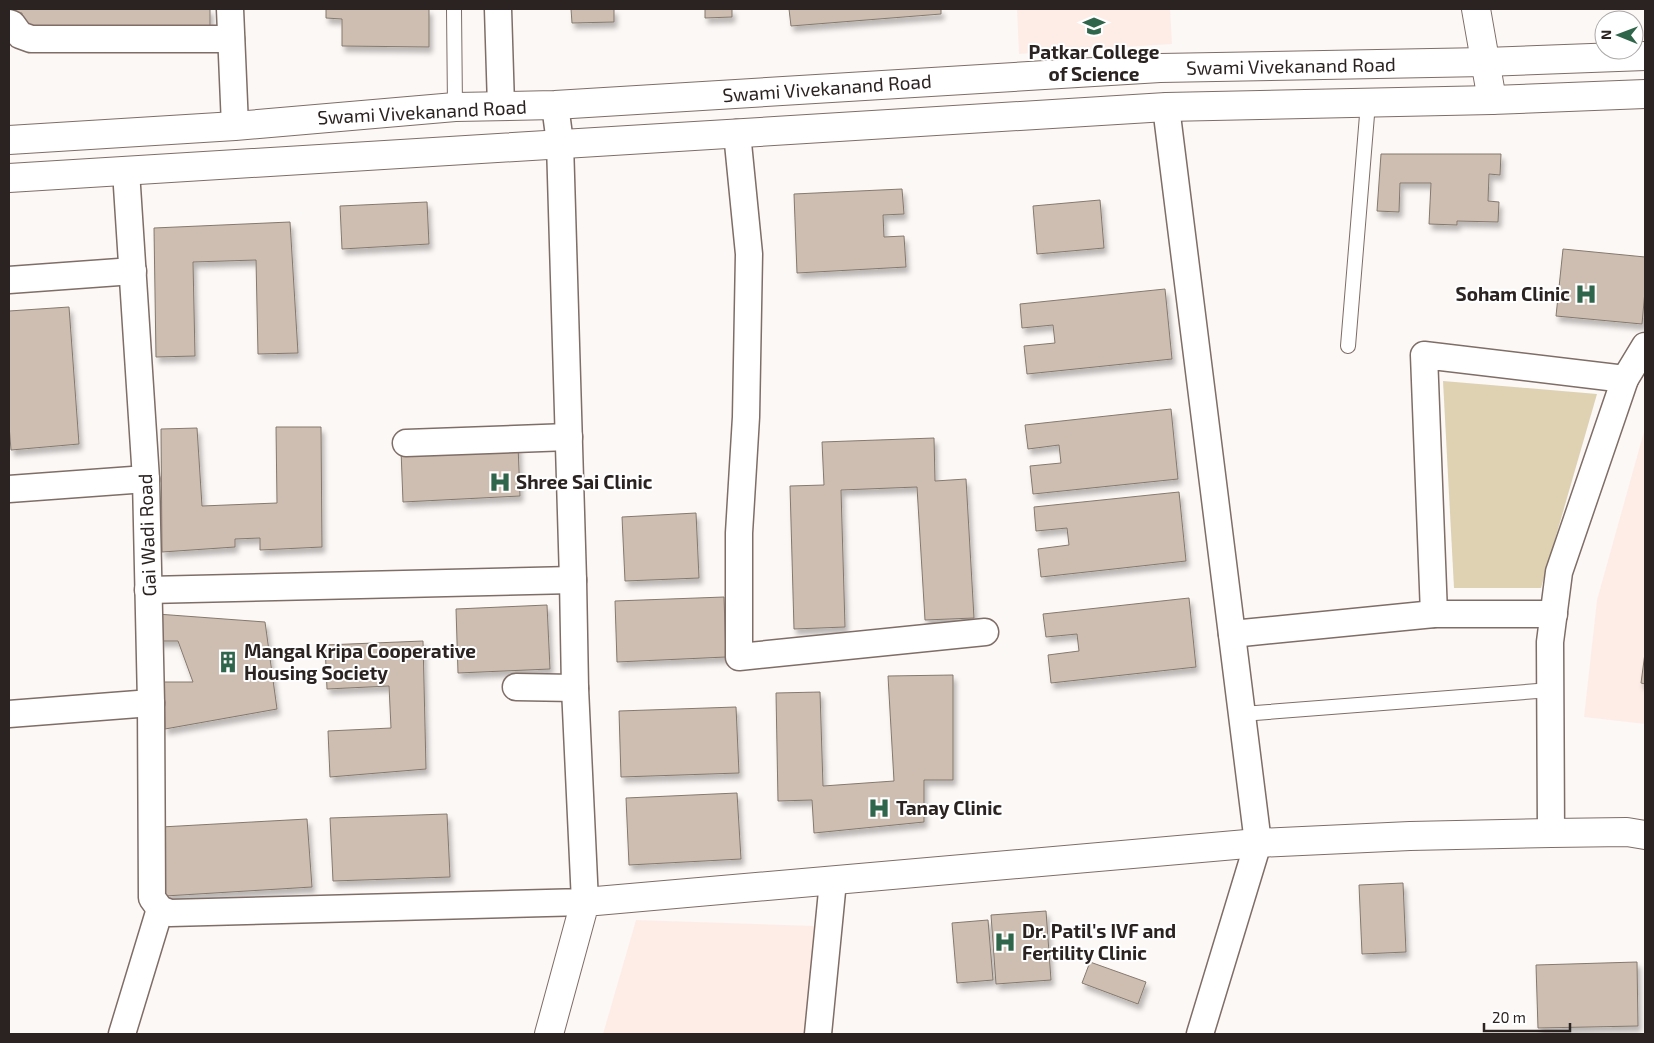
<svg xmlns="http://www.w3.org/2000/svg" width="1654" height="1043" font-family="'Exo 2',sans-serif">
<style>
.built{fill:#feede7}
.green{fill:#ded2b3}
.building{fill:#cdbeb1;stroke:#86796d;filter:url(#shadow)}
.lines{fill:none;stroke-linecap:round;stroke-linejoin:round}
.service-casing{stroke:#7f6d66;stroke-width:16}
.minor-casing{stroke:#7f6d66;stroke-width:29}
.tertiary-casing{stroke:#7f6d66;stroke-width:30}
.primary-casing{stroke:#7f6d66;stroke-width:30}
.service{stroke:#fff;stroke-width:14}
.minor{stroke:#fff;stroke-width:26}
.tertiary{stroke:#fff;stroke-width:28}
.primary{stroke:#fff;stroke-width:28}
.labels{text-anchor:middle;stroke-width:4;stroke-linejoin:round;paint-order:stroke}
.poi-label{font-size:19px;font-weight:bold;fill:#2b2321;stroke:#fff;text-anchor:start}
.street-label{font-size:19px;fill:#2b2321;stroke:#fff}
</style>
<defs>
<filter id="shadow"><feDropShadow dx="3" dy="5.5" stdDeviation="2.5" flood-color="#0004"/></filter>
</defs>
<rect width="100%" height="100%" fill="#fcf8f6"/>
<g class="built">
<path d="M1017,9h153l2,35 -153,10z"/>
<path d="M1645,428v296l-61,-7 13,-117z"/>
<path d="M636,920l179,6 -11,108h-201z"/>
</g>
<path class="green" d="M1443,381l154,13 -56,194h-87z"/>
<g class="building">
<path d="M9,9h201v20h-188v-16h-13z"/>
<path d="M326,9h103v38l-87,-1v-27l-16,-1z"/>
<path d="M571,9h43v13l-42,1z"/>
<path d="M705,9h27v8l-27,1z"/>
<path d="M789,9h152v5l-150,12z"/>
<path d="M1381,154h120l-1,21 -11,-1 -1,27 11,1 -1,20 -41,-1v4l-28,-1 2,-41h-31l-1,29 -22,-1z"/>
<path d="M902,189l2,25 -21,1 1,22 20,-1 2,31 -109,6 -3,-79z"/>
<path d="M1100,200l4,48 -67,6 -4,-48z"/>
<path d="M427,202l2,42 -87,5 -2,-43z"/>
<path d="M290,222l8,131 -40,1 -2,-94 -63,2 2,94 -39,1 -2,-129z"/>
<path d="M1563,249l82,8v34l-3,33 -86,-8z"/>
<path d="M1165,289l7,70 -145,15 -3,-28 31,-3 -2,-18 -31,3 -2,-24z"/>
<path d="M69,307l10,137 -68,6 -2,-25v-114z"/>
<path d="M1171,409l7,70 -145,15 -3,-28 31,-3 -2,-18 -31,4 -3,-24z"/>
<path d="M276,427h45l1,120 -62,3v-12l-25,1v8l-73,5 -1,-123 36,-1 5,78 75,-3z"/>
<path d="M934,438l1,43 31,-2 8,139 -49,2 -8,-133 -76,3 4,137 -51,2 -4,-143 34,-1 -2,-43z"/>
<path d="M518,445l2,51 -117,6 -2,-52z"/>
<path d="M1179,492l7,69 -145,16 -3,-28 31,-4 -2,-17 -31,3 -2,-24z"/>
<path d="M696,513l3,65 -74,3 -3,-64z"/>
<path d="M724,597l2,60 -109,5 -2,-61z"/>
<path d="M1189,598l7,69 -145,16 -3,-28 31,-4 -2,-17 -31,3 -3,-23z"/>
<path d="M547,605l3,64 -92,4 -2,-64z"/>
<path d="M157,614l108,8 12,87 -112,20 -1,-47h29l-15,-41h-21z"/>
<path d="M423,641l3,128 -96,8 -2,-46 63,-3 -2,-42 -62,3 -2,-44z"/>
<path d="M1645,653v31l-4,-1z"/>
<path d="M953,675v105h-29v42l-110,11 -2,-33 -34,1 -2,-108 44,-1 3,94 71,-5 -6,-105z"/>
<path d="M736,707l3,66 -118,4 -2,-66z"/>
<path d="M737,793l4,66 -112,6 -3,-67z"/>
<path d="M447,814l3,63 -117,4 -3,-63z"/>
<path d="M307,819l5,68 -147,9 -4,-69z"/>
<path d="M1403,883l3,69 -44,2 -3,-69z"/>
<path d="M1046,911l5,69 -55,4 -5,-69z"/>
<path d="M988,920l5,60 -36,3 -5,-60z"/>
<path d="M1090,962l56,20 -8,22 -56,-21z"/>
<path d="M1637,962l1,64 -100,2 -2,-63z"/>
</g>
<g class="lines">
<g class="service-casing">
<g id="service">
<path d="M454,9l1,98"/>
<path d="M1348,346l20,-243"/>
<path d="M1242,714l309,-24"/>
</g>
</g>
<g class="minor-casing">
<g id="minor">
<path d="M230,9l5,117"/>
<path d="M498,9l3,97"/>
<path d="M9,23l3,1 8,11 11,4h200"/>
<path d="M1166,107l92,736 -58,191"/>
<path d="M737,133l12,121 -3,163 -7,116v124l246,-25"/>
<path d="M126,171l20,308 5,224 1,195 8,11 10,4 415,-11 -10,-214 -2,-108 -13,-437 -5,-38"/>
<path d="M9,280l124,-9"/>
<path d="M406,443l163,-6"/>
<path d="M9,489l137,-10"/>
<path d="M148,590l425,-10"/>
<path d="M1434,614l-10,-259 201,24 20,-33"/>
<path d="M1232,634l202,-20h120"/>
<path d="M516,687l59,1"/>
<path d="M9,714l142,-11"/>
<path d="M1551,833l-1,-191 9,-70 66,-193"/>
<path d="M122,1034l38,-125"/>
<path d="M818,1034l15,-153"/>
</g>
</g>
<g class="tertiary-casing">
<g id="tertiary">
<path d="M1476,9l16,91"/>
<path d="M549,1034l36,-132 673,-59 152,-7 141,-3 76,-1 18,3"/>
</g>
</g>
<g class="primary-casing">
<g id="primary">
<path d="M9,140l226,-14 220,-19 100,-2 605,-37 325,-6 160,-6"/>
<path d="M9,178l1157,-71 326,-7 153,-6"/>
</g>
</g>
<use href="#service" class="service"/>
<use href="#minor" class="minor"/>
<use href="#tertiary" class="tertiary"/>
<use href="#primary" class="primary"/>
</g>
<defs>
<g id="university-bare" transform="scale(1.725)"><path d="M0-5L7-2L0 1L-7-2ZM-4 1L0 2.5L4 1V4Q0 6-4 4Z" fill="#2f654a" stroke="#fff" stroke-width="2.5" paint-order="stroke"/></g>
<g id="hospital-bare" transform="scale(1.725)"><path d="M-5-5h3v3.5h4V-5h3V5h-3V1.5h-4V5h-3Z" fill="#2f654a" stroke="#fff" stroke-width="2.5" paint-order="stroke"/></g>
<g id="building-bare" transform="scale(1.725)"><path d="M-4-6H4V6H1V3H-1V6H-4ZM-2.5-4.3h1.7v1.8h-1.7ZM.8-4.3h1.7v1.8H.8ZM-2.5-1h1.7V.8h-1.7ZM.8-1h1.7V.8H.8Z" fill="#2f654a" stroke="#fff" stroke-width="2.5" paint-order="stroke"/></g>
</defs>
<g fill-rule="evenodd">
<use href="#university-bare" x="1094" y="26"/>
<use href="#hospital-bare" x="1586" y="294"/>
<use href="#hospital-bare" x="500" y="482"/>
<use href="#building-bare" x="228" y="662"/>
<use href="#hospital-bare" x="879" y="808"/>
<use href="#hospital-bare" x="1005" y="942"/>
</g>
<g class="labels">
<g class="poi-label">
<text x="1094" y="59" text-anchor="middle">Patkar College<tspan x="1094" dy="22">of Science</tspan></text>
<text x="1570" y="301" text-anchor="end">Soham Clinic</text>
<text x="516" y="489">Shree Sai Clinic</text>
<text x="244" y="658">Mangal Kripa Cooperative<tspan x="244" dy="22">Housing Society</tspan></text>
<text x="896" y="815">Tanay Clinic</text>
<text x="1022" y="938">Dr. Patil's IVF and<tspan x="1022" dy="22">Fertility Clinic</tspan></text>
</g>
<g class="street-label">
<text transform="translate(1291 66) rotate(-1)" y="7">Swami Vivekanand Road</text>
<text transform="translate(827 88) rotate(-4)" y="7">Swami Vivekanand Road</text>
<text transform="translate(422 112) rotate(-3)" y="7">Swami Vivekanand Road</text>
<text transform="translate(147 535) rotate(-92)" y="7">Gai Wadi Road</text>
</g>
</g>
<rect width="1654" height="1043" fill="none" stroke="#2b2321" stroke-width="20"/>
<g transform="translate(1619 35) rotate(271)"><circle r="24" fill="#ffffff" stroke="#aaa7a6"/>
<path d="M0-4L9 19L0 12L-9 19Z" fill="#2f654a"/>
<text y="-8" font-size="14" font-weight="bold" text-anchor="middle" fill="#2b2321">N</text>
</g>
<path d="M1484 1023v8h86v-8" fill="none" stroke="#2b2321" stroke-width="2.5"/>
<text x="1492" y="1023" font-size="15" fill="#2b2321" stroke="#ffffff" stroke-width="4" paint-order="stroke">20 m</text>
</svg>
